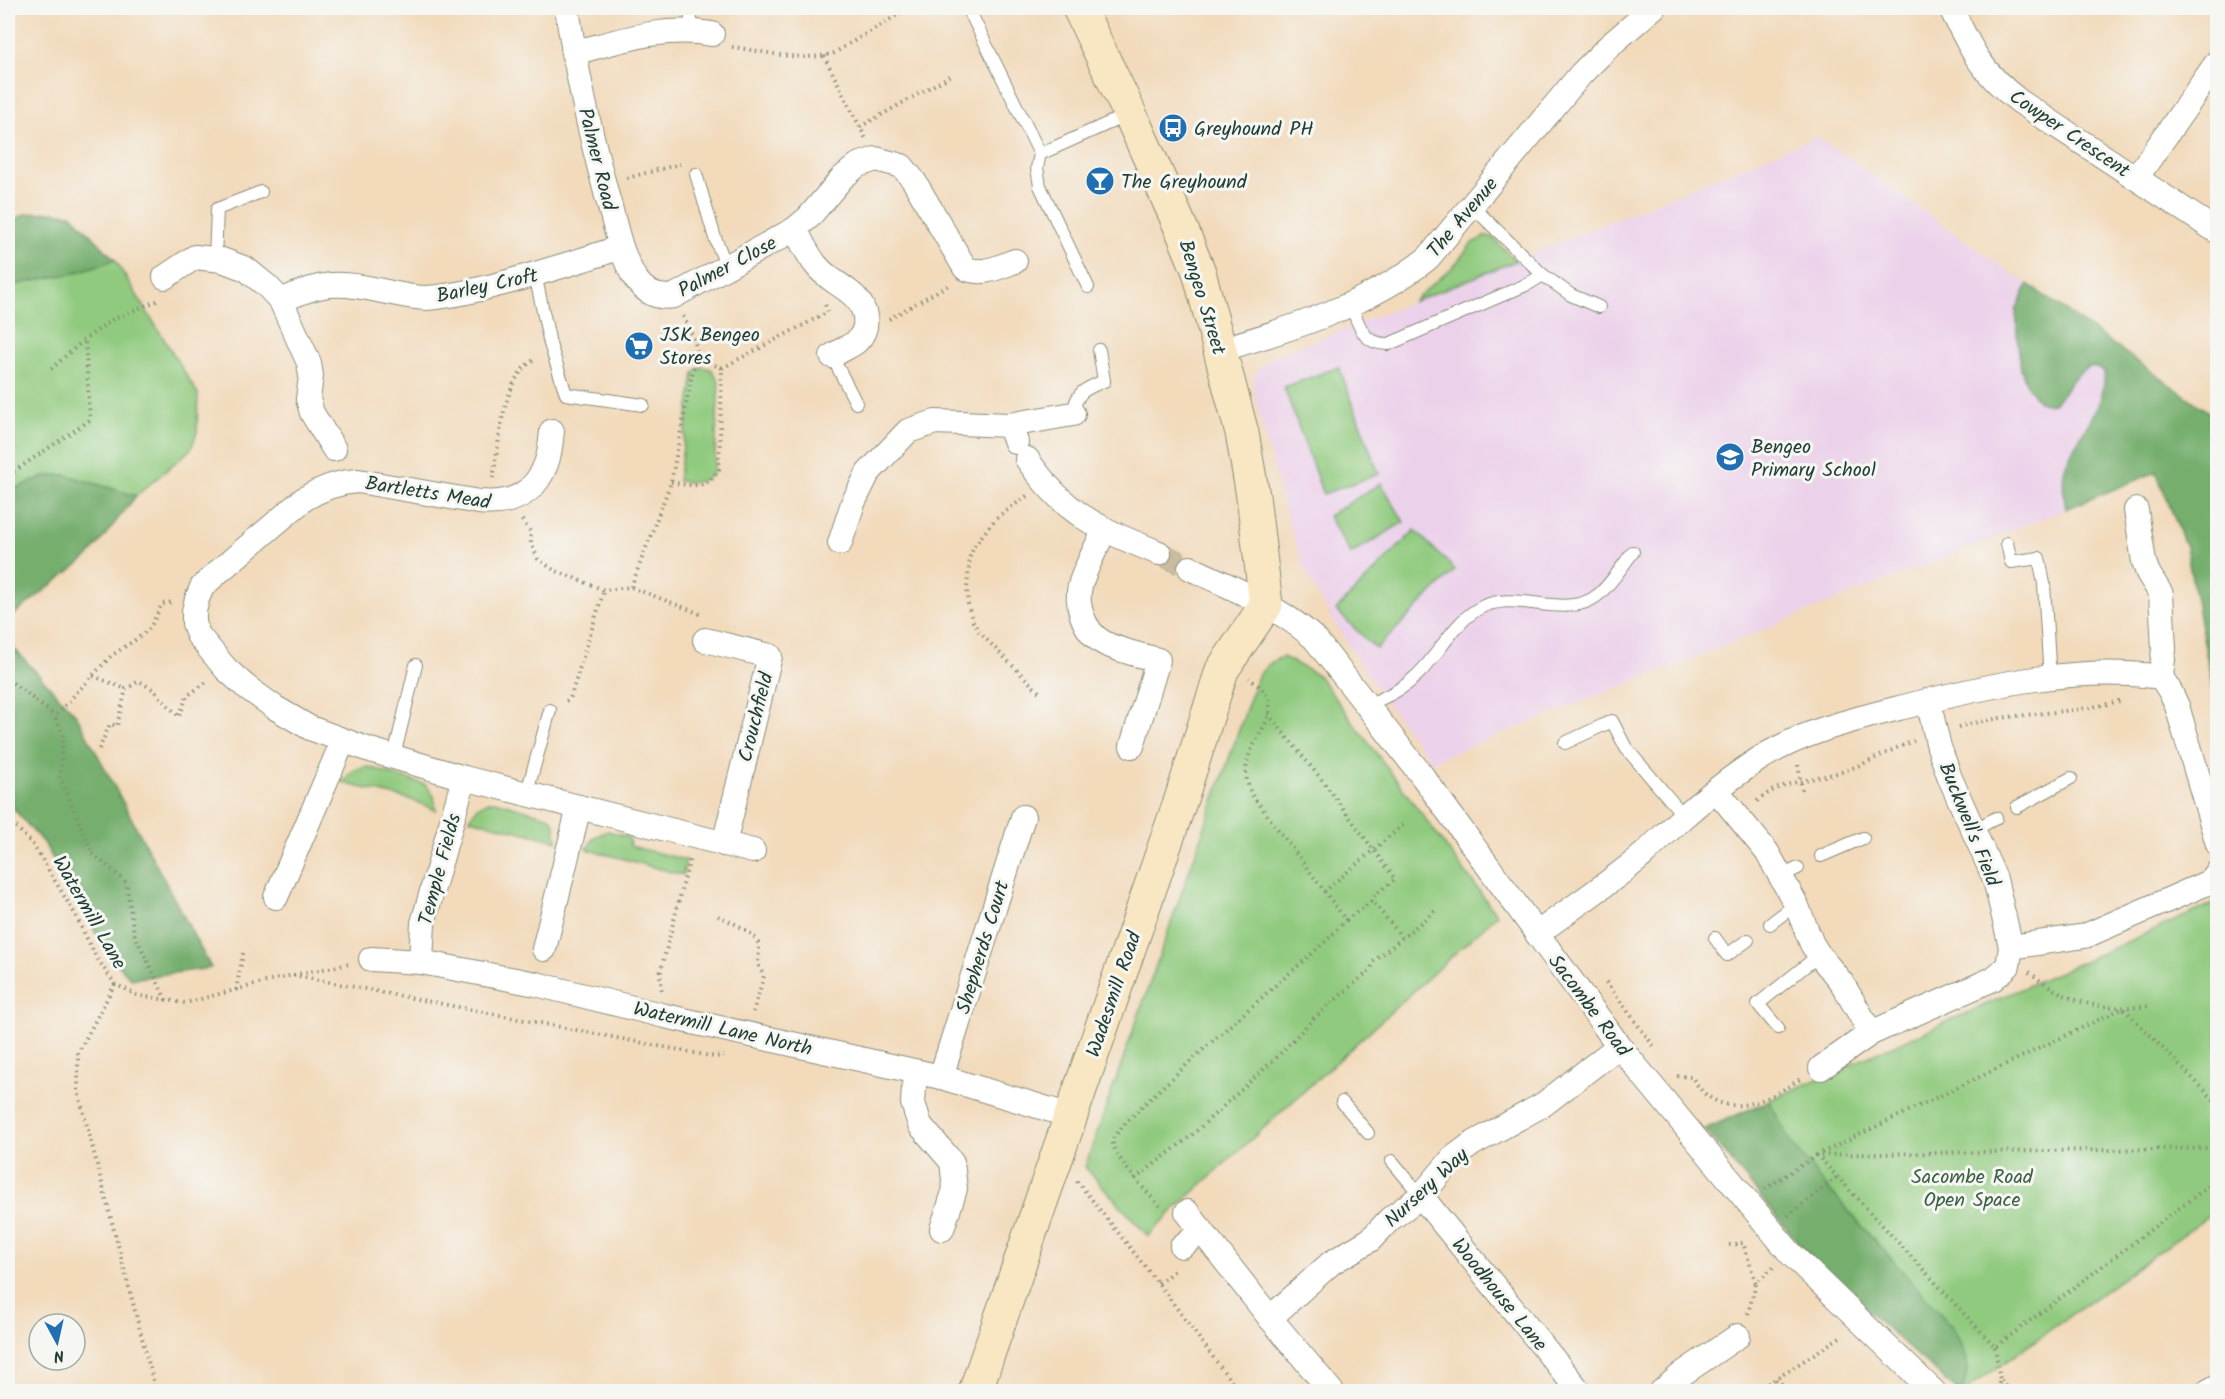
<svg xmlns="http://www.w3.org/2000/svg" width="2225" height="1399" font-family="Kalam,sans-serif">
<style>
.built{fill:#ecd1ea}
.green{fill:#90ca7e;stroke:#588459;stroke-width:1.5}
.forest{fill:#74ae6d;stroke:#4a7650;stroke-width:1.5}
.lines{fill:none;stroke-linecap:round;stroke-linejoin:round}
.street-tunnel{stroke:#c8bba0;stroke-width:24;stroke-dasharray:24 12;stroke-linecap:butt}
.lane-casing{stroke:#888c78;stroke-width:14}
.street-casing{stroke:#888c78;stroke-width:26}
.secondary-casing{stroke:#888c78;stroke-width:35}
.path{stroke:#888c78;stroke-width:4;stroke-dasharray:1.5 4.5;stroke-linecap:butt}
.lane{stroke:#fff;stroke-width:12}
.street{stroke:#fff;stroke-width:24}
.secondary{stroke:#f9e7c3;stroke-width:33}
.labels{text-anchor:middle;stroke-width:6;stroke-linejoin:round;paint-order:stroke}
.poi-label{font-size:20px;fill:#1f3d34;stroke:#f6f6f2;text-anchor:start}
.street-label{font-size:20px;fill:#1f3d34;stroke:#f6f6f2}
.park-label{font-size:20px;fill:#3b6046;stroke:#f6f6f2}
</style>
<rect width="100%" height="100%" fill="#f6f6f2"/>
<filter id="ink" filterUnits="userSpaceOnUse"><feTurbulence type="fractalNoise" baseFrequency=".0167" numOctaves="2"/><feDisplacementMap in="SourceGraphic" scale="12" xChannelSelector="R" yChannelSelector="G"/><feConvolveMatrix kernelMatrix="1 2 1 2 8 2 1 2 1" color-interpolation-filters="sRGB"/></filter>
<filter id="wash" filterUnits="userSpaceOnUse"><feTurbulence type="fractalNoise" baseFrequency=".008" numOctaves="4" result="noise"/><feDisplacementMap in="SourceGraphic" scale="24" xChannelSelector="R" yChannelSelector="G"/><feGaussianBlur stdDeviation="1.35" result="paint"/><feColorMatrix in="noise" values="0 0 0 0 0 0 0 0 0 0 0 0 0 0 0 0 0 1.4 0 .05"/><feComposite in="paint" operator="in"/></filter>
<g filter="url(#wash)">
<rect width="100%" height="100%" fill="#f2dabb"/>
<path class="built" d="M1817,136l400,282v26l-98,44 -688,274 -45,-60 -32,-48 -28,-45 -22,-41 -22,-66 -29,-114 2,-15 14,-14 224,-89z"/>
<g class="green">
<path d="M51,212l20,2 44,46 83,134 -1,38 -6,17 -55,47 -70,-21 -21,1 -37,16v-269l18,-9z"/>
<path d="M1486,236l6,1 24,24 -104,41 41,-35 19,-24z"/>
<path d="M702,367l9,2 8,12 -5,91c-11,12 -21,11 -36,9l16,-108z"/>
<path d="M1339,367l40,107 -56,20 -39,-107z"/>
<path d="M1381,483l23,39 -53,32 -23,-38z"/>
<path d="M1415,530l40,40 -79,79 -40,-39z"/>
<path d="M1283,657l35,18 179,240 -321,293 -28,28 -63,-69 173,-491c8,-10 13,-15 25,-19z"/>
<path d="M368,767l58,18 8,11 2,14 -27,-11 -66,-16c7,-11 11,-15 25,-16z"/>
<path d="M495,801l55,16 5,7 2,17 -87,-22c4,-12 13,-17 25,-18z"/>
<path d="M608,831l21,6 1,9 56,14 -3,15 -96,-26 7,-12z"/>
<path d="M2217,902v308l-252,181h-7l-253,-262z"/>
</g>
<g class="forest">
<path d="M51,212l20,2 44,46 -41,13 -66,13v-63l18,-9z"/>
<path d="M2028,284l189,134v294l-31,-165 -30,-75 -90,37c-2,-12 -4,-25 -2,-37 7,-32 44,-62 40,-100l-11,-6c-25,7 -28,35 -44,38 -3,0 -7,-1 -10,-2l-11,-15 -7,-18 -4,-33 -1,-26z"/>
<path d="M66,475l70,21 -47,60 -81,63v-127l37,-16z"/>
<path d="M8,642l69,74 134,252 -80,11 -24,-27 -62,-107 -37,-43z"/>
<path d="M1769,1101l22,42 28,35 134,150c14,27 19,34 9,63h-4l-139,-123 -114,-139z"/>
</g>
</g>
<g filter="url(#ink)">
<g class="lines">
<path class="street-tunnel" d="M1159,553l31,15"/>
<g class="lane-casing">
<g id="lane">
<path d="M690,8l2,22"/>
<path d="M968,8l72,146"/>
<path d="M696,174l19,64 12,29"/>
<path d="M215,259l2,-50 44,-17"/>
<path d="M535,274l15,70 16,50 77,11"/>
<path d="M1543,275l28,20 28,12"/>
<path d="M1088,287l-48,-101 -3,-18 3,-14 89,-40"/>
<path d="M1350,303c9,21 12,42 39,41l139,-60 15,-9 -70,-68"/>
<path d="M832,356l24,47"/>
<path d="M1073,414c3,-22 11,-25 31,-33l-5,-31"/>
<path d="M2007,543l4,19 28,-4 5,26 6,95"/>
<path d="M1368,705c17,-8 34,-15 47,-28 23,-20 36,-52 63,-68 37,-22 86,13 120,-14 14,-12 24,-29 35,-43"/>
<path d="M1565,743l47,-22 14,27 58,68"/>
<path d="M394,756l22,-91"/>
<path d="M527,792l23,-82"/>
<path d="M2017,807l54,-29"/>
<path d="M1974,830l22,-12"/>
<path d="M1821,856l42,-18"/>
<path d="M1782,876l16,-8"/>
<path d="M1770,924l26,-20"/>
<path d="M1715,938l12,17 21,-15"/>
<path d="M1778,1028l-20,-24 61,-49"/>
<path d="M1342,1102l26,31"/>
<path d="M1392,1161l29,35"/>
</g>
</g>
<g class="street-casing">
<g id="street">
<path d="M567,8c9,63 23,125 40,188 8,27 13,58 28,82 9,14 23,21 39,18l121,-67 14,-12 33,-39 16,-13 18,-6 26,7 12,15 51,87c17,8 34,-1 50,-7"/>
<path d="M1951,8c20,42 30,64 68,93l199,131"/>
<path d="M573,53c47,-12 90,-28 139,-19"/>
<path d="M2136,178l82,-117"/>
<path d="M795,229c6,11 12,25 21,36 8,11 22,18 32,26 17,12 25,35 8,51 -7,5 -17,9 -24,14"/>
<path d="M165,277l30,-20 27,3 24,9 21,17 14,15 28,62 2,13 -3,23 4,14 22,36"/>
<path d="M281,301c40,-19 57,-20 101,-10 15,3 30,7 45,7 27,-2 54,-9 81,-16 38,-11 76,-22 113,-35"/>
<path d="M1219,350c72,-21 150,-45 209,-92l153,-184 28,-28 44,-38"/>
<path d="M1009,425l64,-11"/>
<path d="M552,431c-1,11 -2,23 -6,33 -12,31 -36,41 -67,38l-121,-21c-20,1 -36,7 -54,18l-87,74 -15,14 -5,12 -3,12v12l4,12 28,34 19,17 29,21 36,21 57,21 97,29 289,73"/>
<path d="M1027,459c38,56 71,69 132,94"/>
<path d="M2136,510l8,52 4,11 13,21 3,55 -3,28"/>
<path d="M1104,531c-8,17 -17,34 -23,51 -7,22 3,50 23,61 16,8 36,12 54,17l-26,86"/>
<path d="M840,543l13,-40 15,-30 40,-42 27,-9 74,3 7,17"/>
<path d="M1190,568c42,20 90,39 125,71l108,138 196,269 172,208 143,138"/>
<path d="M705,640l65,16 -46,188"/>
<path d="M1928,701l11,46 11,31 45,101 16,68"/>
<path d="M1717,791l50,61 29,52 16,40 7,11 23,28 29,50 122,-54 15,-13 3,-19 74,-11 122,-53 10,-8 1,-3"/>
<path d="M276,897l67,-156"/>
<path d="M1537,934c35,-27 72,-50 106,-79 13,-12 26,-25 39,-37 21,-19 45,-37 68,-53 47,-33 106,-46 161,-60 79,-20 168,-40 250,-28l9,14 7,15 41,138"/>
<path d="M544,949l35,-142"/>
<path d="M371,959l50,3 115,22 129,32 276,61 130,39"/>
<path d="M421,962l2,-39 41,-145"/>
<path d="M1821,1068l50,-35"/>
<path d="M915,1072l-2,31 7,22 32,37 3,27 -13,40"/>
<path d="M941,1077l82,-260"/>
<path d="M1421,1196l159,196"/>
<path d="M1187,1212l83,106 62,74"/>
<path d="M1182,1246l20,-15"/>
<path d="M1270,1318l61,-55 39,-23 20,-21 31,-23 32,-38 19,-14 72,-40 75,-58"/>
<path d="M1661,1392l21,-18 56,-38"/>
<path d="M2207,1392l11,-6"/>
</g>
</g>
<g class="secondary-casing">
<path id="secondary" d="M975,1392l207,-596 40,-126 44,-65 -13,-109 -11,-63 -43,-161 -18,-44 -51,-114 -51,-106"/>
</g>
<g class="path">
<path d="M732,47c32,4 70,16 102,6l75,-45"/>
<path d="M824,56l42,83"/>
<path d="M860,127l90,-51"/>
<path d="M627,178l53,-14"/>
<path d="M889,319l61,-35"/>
<path d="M722,368l106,-56 -3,-8"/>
<path d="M51,369l34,-30 28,-20 46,-19"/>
<path d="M8,473l5,-1 77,-52 -5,-81"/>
<path d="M493,478c7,-37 8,-99 42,-119"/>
<path d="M671,482c20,4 37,8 48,-13l3,-101 -24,-10"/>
<path d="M1027,496l-31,22 -22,28 -4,11 -3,31 1,17 4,15 7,12 61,61"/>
<path d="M522,520l8,11 1,12 7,16 16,11 50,20 27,-3 72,28"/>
<path d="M631,587l40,-105 22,-113c9,-20 -1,-34 -10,-53"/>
<path d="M93,676l33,13"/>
<path d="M8,679l47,37"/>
<path d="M566,701l4,-2 34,-109"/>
<path d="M1268,714l54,66 73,99 -21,17 -2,5"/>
<path d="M1958,727c54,-16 111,-11 164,-27"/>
<path d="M99,749l11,-25 7,2 9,-37 13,-8 15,9 25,27 8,-21 21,-15"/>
<path d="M1798,765l4,25"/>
<path d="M1757,801c25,-21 54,-20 83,-29 26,-7 49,-22 74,-31"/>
<path d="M8,818l26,28 41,68 21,43 19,27 21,11 49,8 108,-28 56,-11"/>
<path d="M1324,892l81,-69"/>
<path d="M718,916c12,6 41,16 41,32 0,16 -4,12 5,28l-11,36"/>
<path d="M1346,920l26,-19 30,36"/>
<path d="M2029,972c43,34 70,38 123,34"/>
<path d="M293,975l422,82 9,-1"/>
<path d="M1606,982l49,66"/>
<path d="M115,984l-37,69v38l78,301"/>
<path d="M236,990l8,-41"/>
<path d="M662,990l-2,-16 30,-116"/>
<path d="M166,1000l-32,-67 -8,-51 -34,-29 -32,-76 3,-44 -8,-17 56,-60 27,-18 12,-10 12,-24 10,-2"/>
<path d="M1677,1076l15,1c3,5 7,11 11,15 31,29 71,4 99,-14"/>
<path d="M2218,1104l-95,-96 -306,147 178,192 223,-168"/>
<path d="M1135,1179l57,-44 85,-78 37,-39 57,-49 2,-7 64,-53"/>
<path d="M1077,1181l81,102 81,109"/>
<path d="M1765,1189l52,-34 401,-7"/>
<path d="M1160,1206c-11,-12 -50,-52 -47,-66 3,-18 187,-175 214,-200l19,-20 -94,-125c-22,-46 27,-66 16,-97 -4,-9 -13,-15 -19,-20"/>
<path d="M1788,1216l49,-39"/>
<path d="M1729,1245l14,-2 13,40"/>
<path d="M1158,1283l19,-14"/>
<path d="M1748,1314l8,-31 17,-16"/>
<path d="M1995,1347l5,33 -4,12"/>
<path d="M1776,1379l14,13"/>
<path d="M2001,1380l8,12"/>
<path d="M1752,1392l24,-13 67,-44"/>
</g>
<use href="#lane" class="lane"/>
<use href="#street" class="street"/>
<use href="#secondary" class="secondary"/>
</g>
</g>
<defs>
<g id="bus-disc" transform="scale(1.5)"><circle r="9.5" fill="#1f6fb2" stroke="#f6f6f2"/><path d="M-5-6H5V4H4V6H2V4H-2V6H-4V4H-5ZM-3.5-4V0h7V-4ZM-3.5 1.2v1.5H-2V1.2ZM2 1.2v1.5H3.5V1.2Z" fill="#fff"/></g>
<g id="bar-disc" transform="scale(1.5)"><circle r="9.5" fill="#1f6fb2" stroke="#f6f6f2"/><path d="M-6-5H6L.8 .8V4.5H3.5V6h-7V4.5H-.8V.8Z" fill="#fff"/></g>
<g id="supermarket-disc" transform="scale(1.5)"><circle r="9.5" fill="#1f6fb2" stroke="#f6f6f2"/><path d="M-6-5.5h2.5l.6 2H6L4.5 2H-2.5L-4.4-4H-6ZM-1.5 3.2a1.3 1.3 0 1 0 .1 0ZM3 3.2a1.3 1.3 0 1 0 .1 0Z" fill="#fff"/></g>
<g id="school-disc" transform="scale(1.5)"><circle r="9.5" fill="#1f6fb2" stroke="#f6f6f2"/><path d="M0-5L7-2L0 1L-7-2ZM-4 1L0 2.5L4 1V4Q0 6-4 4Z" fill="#fff"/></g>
</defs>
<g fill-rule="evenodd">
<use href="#bus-disc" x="1173" y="128"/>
<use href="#bar-disc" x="1100" y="181"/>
<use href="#supermarket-disc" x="639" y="346"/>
<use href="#school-disc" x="1730" y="457"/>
</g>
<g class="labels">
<g class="poi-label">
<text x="1194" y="135">Greyhound PH</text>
<text x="1121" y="188">The Greyhound</text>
<text x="660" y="341">JSK Bengeo<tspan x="660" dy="23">Stores</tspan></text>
<text x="1751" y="453">Bengeo<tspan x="1751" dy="23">Primary School</tspan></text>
</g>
<g class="street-label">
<text transform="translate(2070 133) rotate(34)" y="7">Cowper Crescent</text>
<text transform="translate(598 159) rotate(76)" y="7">Palmer Road</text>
<text transform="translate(1462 217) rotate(-50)" y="7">The Avenue</text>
<text transform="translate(727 266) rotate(-28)" y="7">Palmer Close</text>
<text transform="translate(487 285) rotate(-12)" y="7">Barley Croft</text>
<text transform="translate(1203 297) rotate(73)" y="7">Bengeo Street</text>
<text transform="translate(428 492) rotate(9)" y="7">Bartletts Mead</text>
<text transform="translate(755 717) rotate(-76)" y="7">Crouchfield</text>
<text transform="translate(1970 824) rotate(68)" y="7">Buckwell's Field</text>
<text transform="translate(439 869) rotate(-75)" y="7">Temple Fields</text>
<text transform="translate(90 912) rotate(60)" y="7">Watermill Lane</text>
<text transform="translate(982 947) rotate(-73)" y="7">Shepherds Court</text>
<text transform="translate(1113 994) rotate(-71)" y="7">Wadesmill Road</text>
<text transform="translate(1590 1005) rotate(53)" y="7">Sacombe Road</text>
<text transform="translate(723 1028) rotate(13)" y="7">Watermill Lane North</text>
<text transform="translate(1426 1187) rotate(-43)" y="7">Nursery Way</text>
<text transform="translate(1500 1294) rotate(51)" y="7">Woodhouse Lane</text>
</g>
<g class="park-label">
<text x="1972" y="1183">Sacombe Road<tspan x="1972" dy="23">Open Space</tspan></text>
</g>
</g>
<rect width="2225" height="1399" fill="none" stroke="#f6f6f2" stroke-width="30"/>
<g transform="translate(57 1342) rotate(172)"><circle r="28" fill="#f6f6f2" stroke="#a0aca6" stroke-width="1.5"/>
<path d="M0-4.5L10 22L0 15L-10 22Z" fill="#1f6fb2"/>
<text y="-9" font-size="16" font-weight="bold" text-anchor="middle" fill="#1f3d34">N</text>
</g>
</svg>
